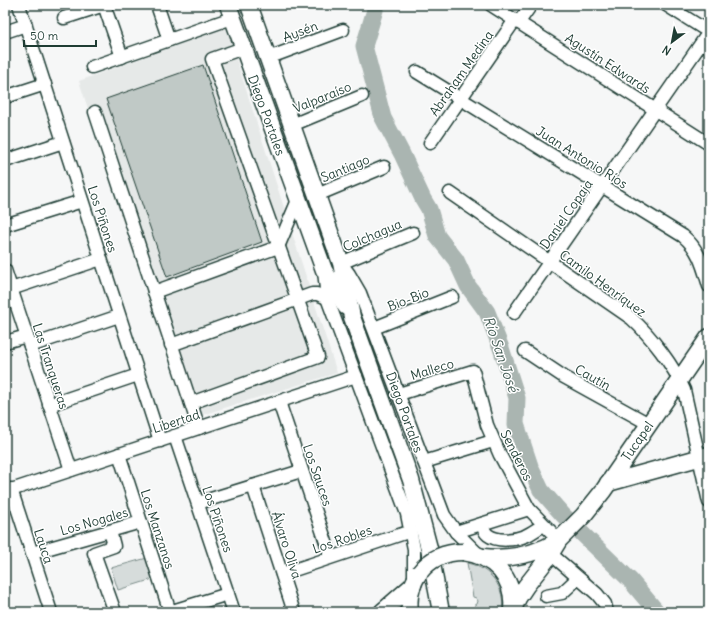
<svg xmlns="http://www.w3.org/2000/svg" width="714" height="617" font-family="Delius,sans-serif">
<style>
.built{fill:#e6e9e8}
.green{fill:#d6dcdb;stroke:#7a8c88}
.lines{fill:none;stroke-linecap:round;stroke-linejoin:round}
.river{stroke:#aab5b1;stroke-width:17}
.building{fill:#c0c9c6;stroke:#1f3d34}
.minor-casing{stroke:#1f3d34;stroke-width:15}
.major-casing{stroke:#1f3d34;stroke-width:19}
.minor{stroke:#fff;stroke-width:12}
.major{stroke:#fff;stroke-width:16}
.major-bridge-casing{stroke:#1f3d34;stroke-width:19;stroke-linecap:butt}
.major-bridge{stroke:#fff;stroke-width:16}
.labels{text-anchor:middle;stroke-width:3;stroke-linejoin:round;paint-order:stroke}
.street-label{font-size:13px;fill:#1f3d34;stroke:#fff}
.water-label{font-size:14px;font-style:italic;fill:#49615a;stroke:#fff}
</style>
<rect width="100%" height="100%" fill="#f6f7f7"/>
<filter id="ink" filterUnits="userSpaceOnUse"><feTurbulence type="fractalNoise" baseFrequency=".025" numOctaves="2"/><feDisplacementMap in="SourceGraphic" scale="8" xChannelSelector="R" yChannelSelector="G"/><feConvolveMatrix kernelMatrix="1 2 1 2 8 2 1 2 1" color-interpolation-filters="sRGB"/></filter>
<g filter="url(#ink)">
<path class="built" d="M226,27l111,346 -148,46 -110,-338z"/>
<g class="green">
<path d="M147,558l6,21 -35,11 -7,-22z"/>
<path d="M467,563c23,5 39,24 35,49h-27l-1,-6 3,-2 1,-3 -2,-3 -3,-1z"/>
</g>
<g class="lines">
<path class="river" d="M374,5l1,5 -11,36 19,72 19,36 21,45 6,10 8,27 19,24 12,26 19,26 14,36 16,50 -1,26 15,45 10,21 22,25 67,65 27,32"/>
</g>
<path class="building" d="M203,65l59,177 -95,35 -61,-178z"/>
<g class="lines">
<g class="minor-casing">
<g id="minor">
<path d="M19,5l141,436"/>
<path d="M104,5l18,52"/>
<path d="M157,5l12,35"/>
<path d="M491,5l218,139"/>
<path d="M666,5l43,27"/>
<path d="M64,18l40,-13"/>
<path d="M519,22l12,-17"/>
<path d="M5,32l21,-7"/>
<path d="M268,58l75,-28"/>
<path d="M92,67l140,-49"/>
<path d="M417,72l266,164c16,13 20,30 26,50"/>
<path d="M5,97l40,-13"/>
<path d="M95,112l104,316"/>
<path d="M292,125l70,-29"/>
<path d="M430,143l85,-123"/>
<path d="M5,161l58,-19"/>
<path d="M450,193l181,125c20,18 43,48 53,72l25,112"/>
<path d="M317,195l67,-28"/>
<path d="M5,225l77,-24"/>
<path d="M413,233l-72,30 8,11 11,19 84,222 12,17 23,23"/>
<path d="M5,270l66,200"/>
<path d="M324,271l3,27 80,216 7,35v32"/>
<path d="M11,289l90,-30"/>
<path d="M154,292l124,-45 20,-47"/>
<path d="M514,313l195,-281"/>
<path d="M374,328l78,-31"/>
<path d="M5,342l22,-6"/>
<path d="M171,345l141,-51h5l10,4"/>
<path d="M30,346l89,-30"/>
<path d="M525,351l39,26 85,47"/>
<path d="M399,394l74,-23 14,54 13,30 29,54 30,31"/>
<path d="M279,402l52,155"/>
<path d="M191,403l127,-46 -106,-298 31,-11"/>
<path d="M49,405l89,-30"/>
<path d="M175,436l59,176"/>
<path d="M119,454l51,158"/>
<path d="M424,462l69,-21"/>
<path d="M253,486l41,126"/>
<path d="M11,489l40,123"/>
<path d="M5,492l351,-116"/>
<path d="M198,503l103,-32"/>
<path d="M482,524c1,4 2,8 6,11 9,7 27,5 37,1 7,-3 13,-8 19,-11"/>
<path d="M110,531l4,15 -20,7 21,59"/>
<path d="M456,532l73,-23"/>
<path d="M32,553l109,-31"/>
<path d="M551,554l46,40 8,10 2,8"/>
<path d="M282,574l129,-43"/>
<path d="M546,596l16,-3 16,-15"/>
<path d="M169,612l59,-18"/>
</g>
</g>
<g class="major-casing">
<g id="major">
<path d="M228,5l96,265 22,37"/>
<path d="M249,5l92,258 11,54 59,163 18,68 12,64"/>
<path d="M608,483l101,-28"/>
<path d="M463,552c31,4 52,26 49,58"/>
<path d="M483,557c27,3 51,-2 75,-16"/>
<path d="M382,612l31,-27"/>
<path d="M410,612c-2,-15 1,-28 10,-40"/>
<path d="M512,612l6,-14 8,-12 22,-28 11,-18 24,-24 20,-25 106,-154"/>
</g>
</g>
<use href="#minor" class="minor"/>
<use href="#major" class="major"/>
<g class="major-bridge-casing">
<path id="major-bridge" d="M420,572c11,-14 26,-20 43,-20"/>
</g>
<use href="#major-bridge" class="major-bridge"/>
</g>
</g>
<g class="labels">
<g class="street-label">
<text transform="translate(300 31) rotate(-21)" y="5">Aysén</text>
<text transform="translate(608 63) rotate(33)" y="5">Agustín Edwards</text>
<text transform="translate(461 73) rotate(-55)" y="5">Abraham Medina</text>
<text transform="translate(322 97) rotate(-22)" y="5">Valparaíso</text>
<text transform="translate(267 115) rotate(70)" y="5">Diego Portales</text>
<text transform="translate(582 157) rotate(32)" y="5">Juan Antonio Ríos</text>
<text transform="translate(345 168) rotate(-23)" y="5">Santiago</text>
<text transform="translate(566 214) rotate(-55)" y="5">Daniel Copaja</text>
<text transform="translate(103 219) rotate(72)" y="5">Los Piñones</text>
<text transform="translate(372 235) rotate(-23)" y="5">Colchagua</text>
<text transform="translate(603 283) rotate(36)" y="5">Camilo Henríquez</text>
<text transform="translate(408 299) rotate(-21)" y="5">Bio-Bio</text>
<text transform="translate(51 366) rotate(72)" y="5">Las Tranqueras</text>
<text transform="translate(432 369) rotate(-17)" y="5">Malleco</text>
<text transform="translate(593 377) rotate(29)" y="5">Cautín</text>
<text transform="translate(405 412) rotate(70)" y="5">Diego Portales</text>
<text transform="translate(176 421) rotate(-18)" y="5">Libertad</text>
<text transform="translate(637 441) rotate(-55)" y="5">Tucapel</text>
<text transform="translate(517 455) rotate(63)" y="5">Senderos</text>
<text transform="translate(318 475) rotate(71)" y="5">Los Sauces</text>
<text transform="translate(218 519) rotate(71)" y="5">Los Piñones</text>
<text transform="translate(94 521) rotate(-16)" y="5">Los Nogales</text>
<text transform="translate(158 529) rotate(72)" y="5">Los Manzanos</text>
<text transform="translate(342 539) rotate(-19)" y="5">Los Robles</text>
<text transform="translate(287 545) rotate(72)" y="5">Álvaro Oliva</text>
<text transform="translate(44 546) rotate(72)" y="5">Lauca</text>
</g>
<g class="water-label">
<text transform="translate(501 354) rotate(71)" y="5">Río San José</text>
</g>
</g>
<rect width="714" height="617" fill="none" stroke="#fff" stroke-width="20"/>
<rect x="10" y="10" width="694" height="597" fill="none" stroke="#1f3d34" stroke-width="1.5" filter="url(#ink)"/>
<g transform="translate(672 42) rotate(212)" stroke="#ffffff" stroke-width="3" paint-order="stroke">
<path d="M0-3L7 15L0 10L-7 15Z" fill="#1f3d34"/>
<text y="-6" font-size="11" font-weight="bold" text-anchor="middle" fill="#1f3d34">N</text>
</g>
<path d="M24 40v6h72v-6" fill="none" stroke="#1f3d34" stroke-width="2"/>
<text x="30" y="40" font-size="12" fill="#1f3d34" stroke="#ffffff" stroke-width="3" paint-order="stroke">50 m</text>
</svg>
